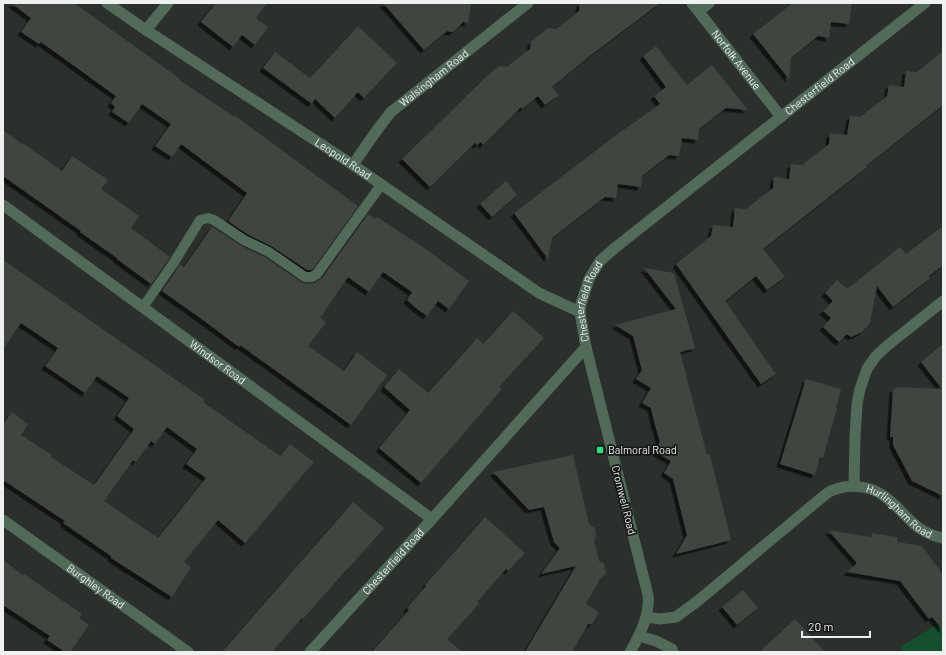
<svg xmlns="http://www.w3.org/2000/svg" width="946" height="655" font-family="Barlow,sans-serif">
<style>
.green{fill:#154f2d}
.building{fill:#3f4540;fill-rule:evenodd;filter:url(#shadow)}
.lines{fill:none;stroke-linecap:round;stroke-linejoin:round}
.service{stroke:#526a59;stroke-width:10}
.minor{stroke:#526a59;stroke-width:11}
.tertiary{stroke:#526a59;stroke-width:11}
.poi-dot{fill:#36d880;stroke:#151716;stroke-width:1.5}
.labels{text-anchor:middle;stroke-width:3.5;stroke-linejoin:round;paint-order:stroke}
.street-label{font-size:11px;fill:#eef1ef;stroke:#151716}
.poi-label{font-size:11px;fill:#eef1ef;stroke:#151716;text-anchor:start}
</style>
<defs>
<filter id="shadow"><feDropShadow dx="-3.5" dy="3.5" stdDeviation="0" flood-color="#0009"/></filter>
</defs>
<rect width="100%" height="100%" fill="#2b302c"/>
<path class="green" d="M943,621v31h-39l-4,-5z"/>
<g class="building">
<path d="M11,3h63l105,75 -1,1 55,37 1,-1 124,91 -45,63 -3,1h-3l-34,-23 -26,-13 -19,-13 19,-28 -66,-49 -9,13 -17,-11 16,-22 -29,-20 -13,19 -17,-11 3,-5 -4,-4 5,-7 -75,-54 -2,2 -18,-12 10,-14z"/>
<path d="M216,3h51l-11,15 12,9 -13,18 -13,-10 -9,12 -32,-25z"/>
<path d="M383,3h88l-3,20 -5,-1 -10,10 -6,-1 -23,19z"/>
<path d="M580,3h80l-73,55 -35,29 7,8 -14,10 -7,-9 -16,13 -1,-2 -38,38 -2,-3 -4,3 -2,-2 -45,44 -28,-28 85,-83 12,-10 8,1 11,-9 12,-9 1,-7 17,-14 8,1 12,-9 11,-9z"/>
<path d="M793,3h59l-3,21 -18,-2 -2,16 -11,-2 -27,22 -2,21 -36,-45z"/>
<path d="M358,26l39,37 -33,35 -6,-6 -23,26 -20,-19 -3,5 -49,-36 12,-16 35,26z"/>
<path d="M656,46l31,39 25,-20 36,45 -22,-2 -27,21 -1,11 -16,-2 -3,18 -10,-1 -14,11 -13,10 -1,11 -23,-3 -2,14 -11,-1 -53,41 -4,21 -34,-46 101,-77 45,-32 -6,-8 12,-9 -23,-31z"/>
<path d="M943,51v54l-77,61 1,1 -104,82 22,28 -18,13 -11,-14 -31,25 51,73 -15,10 -85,-120 35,-28 2,-11 20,2 2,-19 11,1 27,-21 1,-11 15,2 2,-15 11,1 27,-21 1,-11 17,2 3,-19 10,1 14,-11 13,-10 2,-11 15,2 2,-16 11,1z"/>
<path d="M3,130l19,14 1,-1 39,28 10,-15 36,24 -7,9 38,27 -8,12 39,29 -19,27 -34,-25v-1l-37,-26 1,-1 -78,-55z"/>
<path d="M506,181l11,14 -25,22 -12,-13z"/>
<path d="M368,214l7,5 2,-2 50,33 42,31 -20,28 -11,-8 -11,15 -10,-7 -10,-9 5,-8 -29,-20 -14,20 -21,-15 -28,41 6,4 -18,24 36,25 13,-19 30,23 -36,50 -111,-80 -1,2 -36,-27 -41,-29 18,-27 4,3 28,-40 29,19 25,12 35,24 4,2 10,-1 7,-5z"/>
<path d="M943,226v39l-14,11 1,2 -37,29 -16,-21 -7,37 -8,9 -11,5 -4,-3 -8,8 -16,-15 8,-9 -8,-7 10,-10 -8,-8 12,-13 10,9 53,-42 6,7z"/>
<path d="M3,260l202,140 -2,2 77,54 10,-12 24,18 -69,81 -27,-23 -34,42 7,5 -19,30 -61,-39v-2l-48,-33 2,-2 -62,-41v-56l9,-12 16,12 -7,11 31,20 -1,2 43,28 40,-56 -17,-13 12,-18 -32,-22 -12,17 -40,-27 13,-18 -37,-25 -18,26zM167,427l30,22 -11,15 20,14 -48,60 -54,-37 29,-41 3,2 15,-21 4,3z"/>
<path d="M644,268l30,5 21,75 -15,4 27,103h3l21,85 -55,14 11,-19 -14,-56 -9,-6 7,-12 -17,-10 6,-9 -5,-17 -4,-17 -9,-5 9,-15 -15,-9 6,-9 -9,-34 -18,-11 61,-16z"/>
<path d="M513,311l31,27 -45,49 3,2 -81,94 -42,-35 31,-38 -26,-23 15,-18 29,24 49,-55 6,6z"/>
<path d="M943,344v152l-31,-15 -19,-36v-8h-3l3,-48h3v-2l46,2 -21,-27z"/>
<path d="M806,379l35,10 -5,19h1l-14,50 -3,-1 -5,18 -35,-11z"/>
<path d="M573,455l16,69 6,4 1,8 -2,4 5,21 5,2 2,10 -4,5 -2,1 -14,25 13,8 -7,12h-4l-16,28h-47l51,-86 -35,8 19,-26 -6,-6 -10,-35 -15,3 -36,-38z"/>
<path d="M353,502l31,26 -36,41h-1l-44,50 -1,-1 -30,34h-50z"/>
<path d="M485,517l40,36 -17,18 -2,-2 -29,33 2,2 -32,35 15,13h-90l37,-42 -2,-2 19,-22 -1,-1z"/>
<path d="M828,530l43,7 1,-4 25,4v5l25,4 21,29v55l-11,-13 -3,2 -29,-38 -53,-9 10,-9z"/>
<path d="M3,560l20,15 1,-1 58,40 -3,4 10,7 -19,27h-5l-18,-12 3,-4 -47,-31z"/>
<path d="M743,590l15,18 -21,17 -15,-18z"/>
<path d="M795,619l30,33h-66z"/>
</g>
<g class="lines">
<g class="service">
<path d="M699,12l11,-9"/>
<path d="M143,307l30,-43 27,-44 8,-2 6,2 30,20 25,12 36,25h7l5,-3 64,-89"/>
</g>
<g class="minor">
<path id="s1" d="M107,3l39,27 207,135 186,128 41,19"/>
<path id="s2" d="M692,3l89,114"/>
<path d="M146,30l22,-27"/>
<path id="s3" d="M353,165c12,-18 24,-36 38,-53l137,-109"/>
<path id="s4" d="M3,205l429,314"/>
<path d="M854,486l1,-49 2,-33 3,-15 7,-20 9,-13 12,-11 55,-44"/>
<path id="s5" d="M3,520l185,132"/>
<path id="s6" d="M646,617l14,2 16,-2 23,-17 127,-106c16,-11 42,-10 58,2 22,16 29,36 59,42"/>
<path d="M639,636l17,5 16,8 1,3"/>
<path id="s7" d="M310,652l122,-133 154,-172"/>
</g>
<path class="tertiary" id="s8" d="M630,652c10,-17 20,-37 18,-57l-62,-248 -6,-35 1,-8 8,-25 11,-18 16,-14 309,-244"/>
</g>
<rect class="poi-dot" x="596" y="446" width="8" height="8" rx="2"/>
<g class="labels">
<g class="street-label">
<text dy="4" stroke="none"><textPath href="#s2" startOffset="72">Norfolk Avenue</textPath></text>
<text dy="4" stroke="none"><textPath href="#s3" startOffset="120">Walsingham Road</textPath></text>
<text dy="4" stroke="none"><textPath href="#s8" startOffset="688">Chesterfield Road</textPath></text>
<text dy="4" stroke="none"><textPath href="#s1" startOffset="283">Leopold Road</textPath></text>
<text dy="4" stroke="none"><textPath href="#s8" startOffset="364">Chesterfield Road</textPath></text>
<text dy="4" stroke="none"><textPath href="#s4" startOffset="266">Windsor Road</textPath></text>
<text transform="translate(624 500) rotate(76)" y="4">Cromwell Road</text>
<text dy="4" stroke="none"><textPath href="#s6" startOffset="307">Hurlingham Road</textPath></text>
<text dy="4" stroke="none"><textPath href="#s7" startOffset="123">Chesterfield Road</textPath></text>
<text dy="4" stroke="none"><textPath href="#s5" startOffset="114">Burghley Road</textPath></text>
</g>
<g class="poi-label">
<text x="608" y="454">Balmoral Road</text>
</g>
</g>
<rect width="946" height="655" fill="none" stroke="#eef1ef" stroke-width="8"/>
<path d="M802 631v6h68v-6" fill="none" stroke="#eef1ef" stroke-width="2"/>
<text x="808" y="631" font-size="12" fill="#eef1ef" stroke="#151716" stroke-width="3" paint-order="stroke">20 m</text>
</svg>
